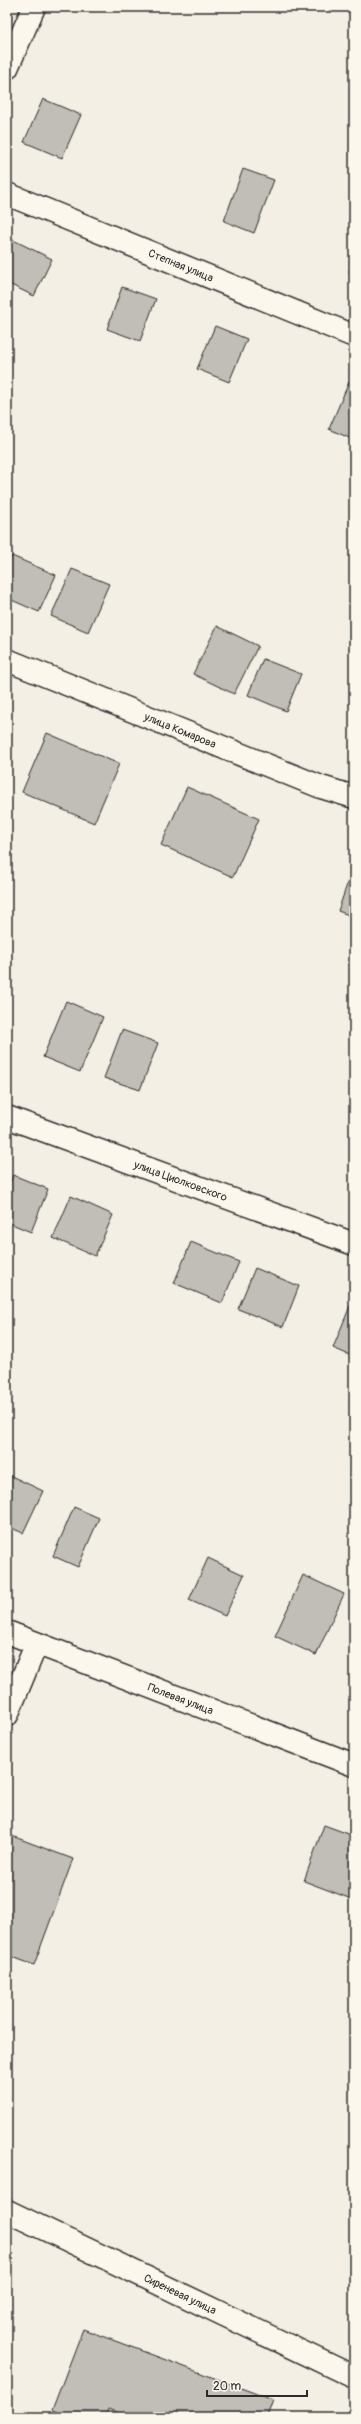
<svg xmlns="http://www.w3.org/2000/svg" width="361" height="2424" font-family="Pangolin,sans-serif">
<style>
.building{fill:#c0beb6;stroke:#2b2b2b}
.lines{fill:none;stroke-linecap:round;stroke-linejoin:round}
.minor-casing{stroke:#2b2b2b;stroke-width:25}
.minor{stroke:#fbf7ec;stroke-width:22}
.labels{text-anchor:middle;stroke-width:3;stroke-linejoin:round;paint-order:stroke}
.street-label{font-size:11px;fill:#2b2b2b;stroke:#fbf7ec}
</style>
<rect width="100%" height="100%" fill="#f3efe4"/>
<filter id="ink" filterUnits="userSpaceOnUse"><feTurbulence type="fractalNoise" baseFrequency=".025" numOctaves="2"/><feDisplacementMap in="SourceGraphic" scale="8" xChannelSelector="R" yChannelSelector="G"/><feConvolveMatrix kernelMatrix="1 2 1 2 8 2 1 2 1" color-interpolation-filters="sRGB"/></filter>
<g filter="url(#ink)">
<g class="building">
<path d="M43,99l38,16 -19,43 -38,-16z"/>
<path d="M243,169l31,11 -20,53 -30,-12z"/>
<path d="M7,237l45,22 -18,37 -27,-13z"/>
<path d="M354,260v14l-5,-2z"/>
<path d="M122,287l34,12 -16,42 -33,-12z"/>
<path d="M215,326l32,13 -18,43 -32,-13z"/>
<path d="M349,382l5,2v56l-25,-11z"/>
<path d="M12,556l44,19 -17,37 -32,-14v-30z"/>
<path d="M72,569l37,15 -21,48 -37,-16z"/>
<path d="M217,626l41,20 -24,48 -41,-20z"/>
<path d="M263,659l38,15 -15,37 -38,-16z"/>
<path d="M47,733l72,31 -25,59 -72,-31z"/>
<path d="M187,787l72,32 -26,58 -72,-32z"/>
<path d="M354,864v53l-16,-6z"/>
<path d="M66,1001l37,16 -23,55 -37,-15z"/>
<path d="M122,1030l36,13 -18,47 -36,-12z"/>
<path d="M13,1175l35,14 -17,43 -24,-10v-32z"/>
<path d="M71,1196l42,19 -18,41 -42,-18z"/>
<path d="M191,1242l48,20 -17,41 -48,-20z"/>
<path d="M255,1268l44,18 -16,41 -45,-18z"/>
<path d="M350,1306l4,2v49l-21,-9z"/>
<path d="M7,1474l36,17 -20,42 -16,-7z"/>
<path d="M74,1507l25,11 -21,49 -25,-11z"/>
<path d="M208,1558l36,17 -19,41 -36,-16z"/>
<path d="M303,1575l41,19 -28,61 -41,-19z"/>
<path d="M324,1825l30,11v64l-50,-19z"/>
<path d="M12,1836l61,23 -39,106 -27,-10v-105z"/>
<path d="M83,2329l190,71 -6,17h-138l-21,-8 -3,8h-33l-20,-7z"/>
</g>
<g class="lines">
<g class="minor-casing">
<g id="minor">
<path d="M7,68l27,-61"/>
<path id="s1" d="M7,194l347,142"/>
<path id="s2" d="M7,660l314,127 33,10"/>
<path id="s3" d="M7,1117l347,127"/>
<path id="s4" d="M7,1632l347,133"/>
<path d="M7,1715l29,-70"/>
<path id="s5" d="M7,2211l347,166"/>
</g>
</g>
<use href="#minor" class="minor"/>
</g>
</g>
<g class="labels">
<g class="street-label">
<text dy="4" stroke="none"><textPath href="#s1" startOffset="188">Степная улица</textPath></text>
<text dy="4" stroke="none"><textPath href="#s2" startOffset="187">улица Комарова</textPath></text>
<text dy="4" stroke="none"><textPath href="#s3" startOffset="185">улица Циолковского</textPath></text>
<text dy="4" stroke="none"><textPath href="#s4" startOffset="186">Полевая улица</textPath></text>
<text dy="4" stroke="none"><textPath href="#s5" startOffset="192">Сиреневая улица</textPath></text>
</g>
</g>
<rect width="361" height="2424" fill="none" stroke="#fbf7ec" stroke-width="24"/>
<rect x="12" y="12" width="337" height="2400" fill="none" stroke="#2b2b2b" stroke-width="1.5" filter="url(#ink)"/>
<path d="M207 2390v6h100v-6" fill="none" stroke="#2b2b2b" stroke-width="2"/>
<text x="213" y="2390" font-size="12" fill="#2b2b2b" stroke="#fbf7ec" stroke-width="3" paint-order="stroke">20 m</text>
</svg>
